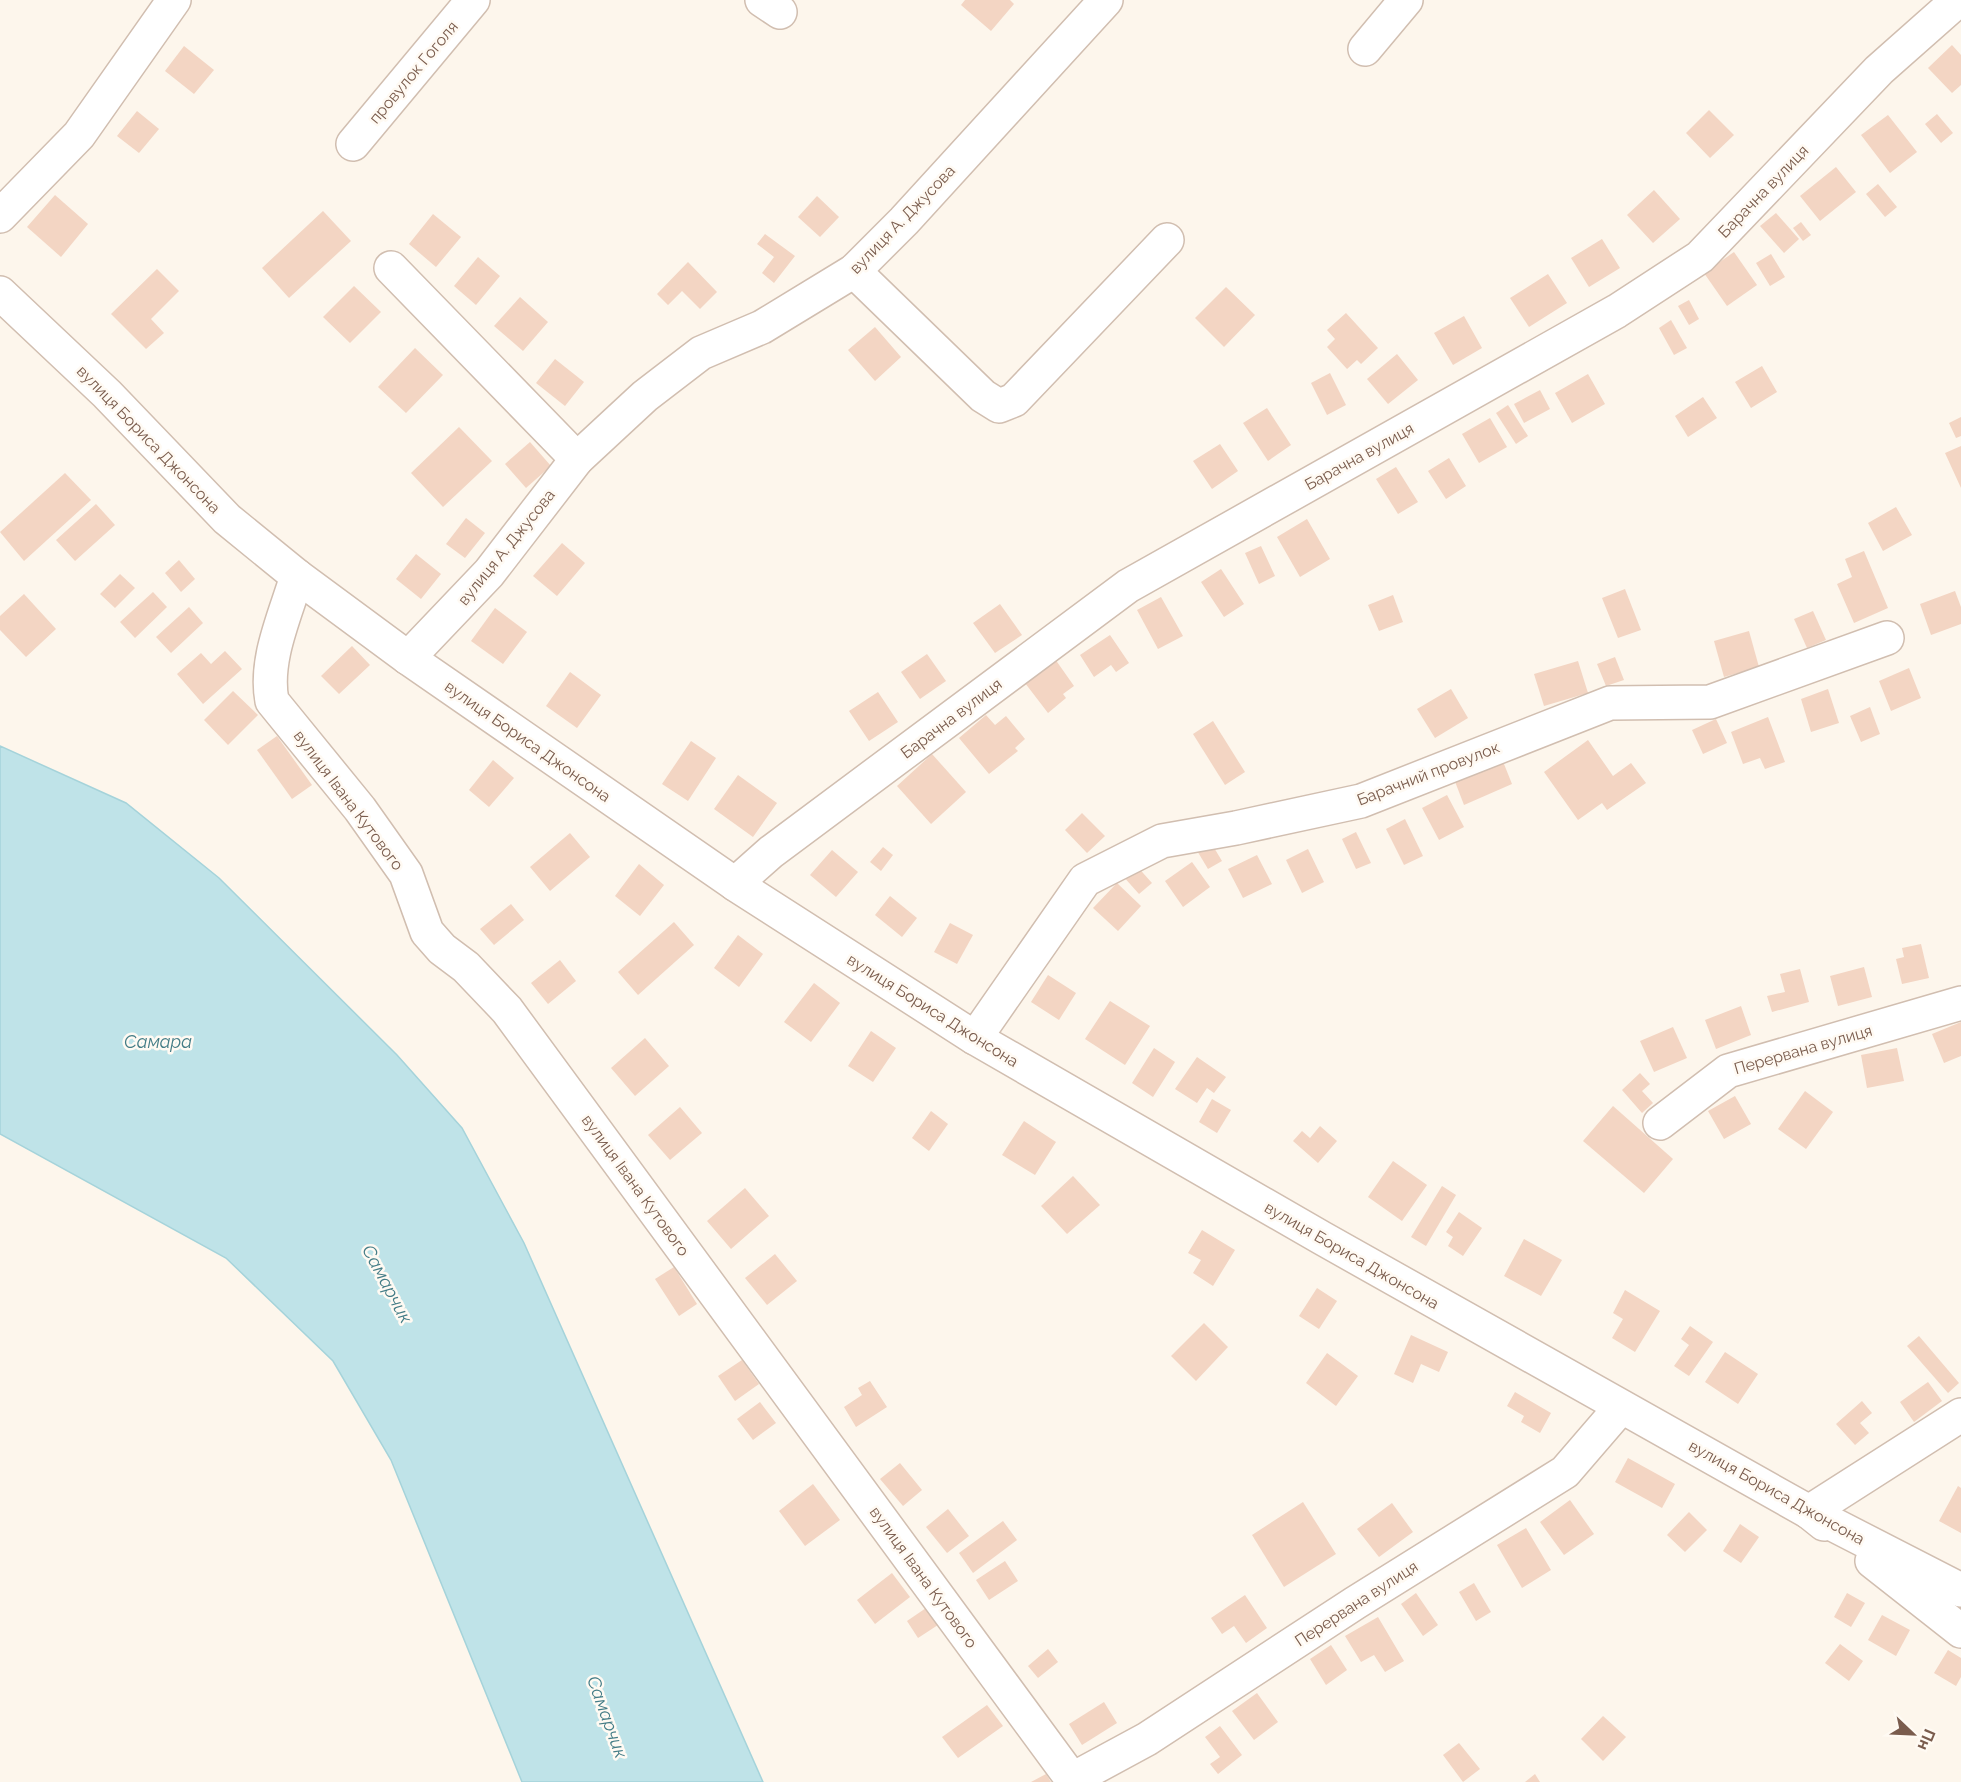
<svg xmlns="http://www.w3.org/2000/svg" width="1961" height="1782" font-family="Raleway,sans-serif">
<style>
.water{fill:#bfe3e8;stroke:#a5d3da;stroke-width:1.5}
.building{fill:#f3d5c3}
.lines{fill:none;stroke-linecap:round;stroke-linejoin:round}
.minor-casing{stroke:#d1beb0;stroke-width:36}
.minor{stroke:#fff;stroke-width:33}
.labels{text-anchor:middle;stroke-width:5;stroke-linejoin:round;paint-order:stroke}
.street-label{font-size:16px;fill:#7a5c4d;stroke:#fffaf3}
.water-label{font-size:18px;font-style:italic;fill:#437c86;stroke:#fffaf3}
</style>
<rect width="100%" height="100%" fill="#fdf6ec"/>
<path class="water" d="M0,746l126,57 93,75 178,177 65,73 62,115 239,539h-241l-131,-322 -58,-99 -107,-103 -226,-124z"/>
<g class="building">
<path d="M965,0h45l4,4 -23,27 -30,-26z"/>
<path d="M1952,45l9,10v30l-9,8 -24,-25z"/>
<path d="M184,46l30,24 -20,24 -29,-23z"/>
<path d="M1709,110l25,25 -24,23 -24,-25z"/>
<path d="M137,111l22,18 -20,24 -22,-17z"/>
<path d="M1937,114l16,19 -12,10 -16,-19z"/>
<path d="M1888,115l29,37 -27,21 -29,-38z"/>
<path d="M1836,167l20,25 -36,29 -20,-25z"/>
<path d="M1878,184l19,23 -12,10 -19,-23z"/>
<path d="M1654,190l26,29 -27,24 -26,-28z"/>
<path d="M55,195l33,29 -27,33 -34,-30z"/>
<path d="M817,196l22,21 -19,20 -22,-20z"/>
<path d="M323,211l28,30 -62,57 -27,-30z"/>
<path d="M1776,213l23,26 -15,14 -24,-27z"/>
<path d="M433,214l28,23 -25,30 -27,-23z"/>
<path d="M1801,222l10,13 -8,6 -10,-13z"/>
<path d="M765,234l30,22 -21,27 -12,-10 12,-16 -17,-13z"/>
<path d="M1602,239l18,29 -31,19 -18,-29z"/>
<path d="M1734,252l23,33 -30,21 -23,-33z"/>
<path d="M1771,254l14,23 -15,9 -14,-23z"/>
<path d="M478,257l22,19 -24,29 -22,-19z"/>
<path d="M688,262l29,30 -17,17 -18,-18 -14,14 -11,-11z"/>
<path d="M157,269l22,22 -28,28 13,14 -18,16 -35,-35z"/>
<path d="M1548,274l19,29 -38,24 -19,-29z"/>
<path d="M354,286l27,26 -31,31 -27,-26z"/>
<path d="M1226,287l29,28 -31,32 -29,-29z"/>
<path d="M520,297l28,25 -25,29 -29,-25z"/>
<path d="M1689,300l10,19 -10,6 -11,-19z"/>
<path d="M1346,313l32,35 -17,16 -4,-4 -10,9 -20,-22 8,-8 -8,-9z"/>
<path d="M1464,316l18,32 -29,17 -19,-32z"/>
<path d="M1671,320l16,28 -13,7 -15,-27z"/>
<path d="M875,327l26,30 -26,24 -27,-31z"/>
<path d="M415,348l28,27 -37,38 -28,-26z"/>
<path d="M1397,354l21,26 -30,24 -21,-25z"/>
<path d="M555,359l29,23 -19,24 -29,-23z"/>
<path d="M1762,366l15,26 -26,16 -16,-26z"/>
<path d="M1330,373l16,32 -19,10 -16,-32z"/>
<path d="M1588,374l17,30 -33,19 -17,-30z"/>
<path d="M1540,390l10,19 -26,14 -10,-19z"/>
<path d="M1703,397l14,21 -29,19 -13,-21z"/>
<path d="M1508,405l20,31 -12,8 -20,-31z"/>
<path d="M1267,408l24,37 -23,16 -25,-38z"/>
<path d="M1961,417v19l-5,2 -7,-15z"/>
<path d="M1490,418l17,29 -28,16 -17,-29z"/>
<path d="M459,427l33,34 -49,46 -32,-34z"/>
<path d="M530,442l21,24 -25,22 -21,-24z"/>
<path d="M1220,444l18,27 -26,18 -19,-28z"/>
<path d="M1961,446v42l-16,-35z"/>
<path d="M1449,458l17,28 -20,13 -18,-28z"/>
<path d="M1396,467l22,35 -20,12 -22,-35z"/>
<path d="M65,473l26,27 -67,61 -24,-29z"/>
<path d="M96,504l19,21 -40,36 -19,-21z"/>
<path d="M1896,507l16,28 -29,16 -15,-28z"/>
<path d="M466,518l19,15 -20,25 -19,-14z"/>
<path d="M1307,519l23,40 -30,18 -23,-40z"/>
<path d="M562,543l23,20 -28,33 -24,-20z"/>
<path d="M1261,546l14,30 -16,8 -14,-31z"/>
<path d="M1864,551l24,57 -34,15 -17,-39 15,-7 -7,-18z"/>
<path d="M416,554l25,20 -20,25 -25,-20z"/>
<path d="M179,560l16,19 -14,13 -16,-19z"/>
<path d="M1221,569l23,35 -20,13 -23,-35z"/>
<path d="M120,574l15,14 -20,20 -15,-14z"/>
<path d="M1625,589l16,41 -23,8 -16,-40z"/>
<path d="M1955,591l6,16v17l-30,11 -11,-31z"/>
<path d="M153,592l14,15 -32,31 -15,-16z"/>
<path d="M24,594l32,35 -30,28 -26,-27v-14z"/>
<path d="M1393,595l10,27 -24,9 -11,-26z"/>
<path d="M1161,597l22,39 -25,13 -21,-39z"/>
<path d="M1000,604l22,31 -27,18 -22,-30z"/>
<path d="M189,607l14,16 -32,30 -15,-16z"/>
<path d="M495,608l32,24 -24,32 -32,-23z"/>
<path d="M1813,611l13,29 -19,8 -13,-29z"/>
<path d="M1749,631l10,36 -35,10 -10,-36z"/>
<path d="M1110,635l19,28 -13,9 -5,-7 -17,12 -14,-22z"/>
<path d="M352,646l18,19 -31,29 -18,-18z"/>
<path d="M225,651l17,18 -39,35 -26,-30 24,-21 10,11z"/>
<path d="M927,654l19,27 -26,18 -19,-27z"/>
<path d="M1615,657l9,23 -18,6 -9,-22z"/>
<path d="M1055,659l19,27 -11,8 3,4 -18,15 -23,-30z"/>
<path d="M1578,661l10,32 -44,13 -10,-32z"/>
<path d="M1909,668l12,30 -30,13 -12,-30z"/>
<path d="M570,672l31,23 -24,33 -31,-22z"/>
<path d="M1451,689l17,29 -33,20 -18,-29z"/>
<path d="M1828,689l11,34 -28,9 -10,-33z"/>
<path d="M233,691l25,24 -30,30 -24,-25z"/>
<path d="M878,692l20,30 -29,19 -20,-30z"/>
<path d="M1870,707l10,27 -19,8 -11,-26z"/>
<path d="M986,715l9,10 11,-9 19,23 -10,9 3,3 -29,23 -30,-36z"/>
<path d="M1768,717l17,45 -20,7 -5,-11 -17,6 -12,-32z"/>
<path d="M1716,719l11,24 -24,11 -11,-24z"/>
<path d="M1213,721l32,51 -20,13 -32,-51z"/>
<path d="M277,736l35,49 -20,14 -35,-49z"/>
<path d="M1588,740l25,36 18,-13 15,20 -39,27 -5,-7 -24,17 -34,-48z"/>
<path d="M691,741l25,17 -28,43 -26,-17z"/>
<path d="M932,754l34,38 -35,32 -34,-38z"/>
<path d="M1502,759l10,25 -48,21 -10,-26z"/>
<path d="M493,760l21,18 -25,29 -20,-17z"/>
<path d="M738,775l39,28 -24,34 -39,-28z"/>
<path d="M1447,795l17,32 -25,13 -17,-32z"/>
<path d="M1082,813l23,23 -18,17 -22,-23z"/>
<path d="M1405,819l18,37 -19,9 -18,-36z"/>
<path d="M1356,832l15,31 -15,6 -14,-30z"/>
<path d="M570,833l20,24 -40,34 -20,-24z"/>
<path d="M1210,841l12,20 -14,8 -12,-20z"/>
<path d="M883,847l10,8 -12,16 -11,-9z"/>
<path d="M1308,849l16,33 -22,11 -16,-33z"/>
<path d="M832,850l26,22 -22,25 -26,-22z"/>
<path d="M1257,855l15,29 -29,14 -15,-29z"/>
<path d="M1192,862l18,25 -27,20 -18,-26z"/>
<path d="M639,864l25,21 -24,31 -25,-20z"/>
<path d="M1135,864l17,19 -13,11 -17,-19z"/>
<path d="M1117,883l24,23 -23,25 -25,-23z"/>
<path d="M890,896l27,22 -15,19 -27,-22z"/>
<path d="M511,904l13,16 -30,25 -14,-16z"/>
<path d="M674,922l20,23 -56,50 -20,-23z"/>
<path d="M950,923l23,12 -16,29 -23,-12z"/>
<path d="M738,935l25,19 -24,33 -25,-19z"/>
<path d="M1921,944l8,34 -27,6 -6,-25 8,-2 -2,-9z"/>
<path d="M560,960l16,21 -28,23 -17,-21z"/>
<path d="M1864,967l8,30 -34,9 -8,-30z"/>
<path d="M1800,969l9,33 -37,10 -5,-16 18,-4 -5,-18z"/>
<path d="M1048,975l28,18 -17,27 -28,-18z"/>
<path d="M814,983l26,20 -29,39 -27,-20z"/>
<path d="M1110,1001l40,25 -25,39 -40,-26z"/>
<path d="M1741,1006l10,29 -35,14 -11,-29z"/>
<path d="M1961,1022v34l-17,7 -12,-29z"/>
<path d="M1673,1027l14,31 -33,14 -14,-31z"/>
<path d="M871,1031l25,17 -23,34 -25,-16z"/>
<path d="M645,1038l24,28 -34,30 -24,-28z"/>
<path d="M1154,1048l21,14 -22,35 -21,-14z"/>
<path d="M1897,1048l7,33 -37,7 -6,-33z"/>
<path d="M1197,1057l29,20 -12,16 -7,-5 -10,15 -22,-14z"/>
<path d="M1640,1073l10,11 -8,7 11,12 -11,10 -20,-23z"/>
<path d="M1805,1091l28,21 -27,37 -28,-20z"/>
<path d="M1735,1096l16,28 -27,15 -16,-28z"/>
<path d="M1212,1099l19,11 -14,23 -18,-11z"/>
<path d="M1613,1106l60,53 -29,34 -61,-52z"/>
<path d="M680,1107l22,26 -32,27 -22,-25z"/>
<path d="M931,1111l17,13 -19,27 -17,-13z"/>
<path d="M1024,1121l32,21 -21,33 -33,-20z"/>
<path d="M1320,1126l17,15 -19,22 -25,-22 9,-10 8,7z"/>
<path d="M1393,1161l34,24 -25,36 -34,-24z"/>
<path d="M1073,1176l27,29 -33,29 -26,-28z"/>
<path d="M1442,1186l14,9 -30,51 -15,-9z"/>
<path d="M745,1188l24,28 -38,33 -24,-28z"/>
<path d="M1459,1212l23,16 -19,28 -15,-10 5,-9 -7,-5z"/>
<path d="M1202,1230l33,20 -22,36 -20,-13 8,-13 -13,-7z"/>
<path d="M1524,1239l38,21 -21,36 -37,-20z"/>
<path d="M775,1254l22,27 -30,24 -22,-27z"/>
<path d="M674,1267l23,37 -18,12 -24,-37z"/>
<path d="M1317,1288l20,13 -18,28 -20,-13z"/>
<path d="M1625,1290l35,21 -25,41 -23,-14 11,-19 -10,-6z"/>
<path d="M1204,1323l24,24 -32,34 -25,-25z"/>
<path d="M1690,1326l23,16 -24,34 -15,-10 15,-21 -8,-6z"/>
<path d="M1411,1335l37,17 -9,20 -18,-8 -8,19 -19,-9z"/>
<path d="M1919,1336l40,47 -11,10 -41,-47z"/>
<path d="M1725,1352l33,22 -20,30 -33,-22z"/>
<path d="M1327,1353l31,23 -22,30 -30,-23z"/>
<path d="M742,1360l17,24 -24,17 -17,-25z"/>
<path d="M870,1381l17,26 -31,20 -12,-20 18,-12 -4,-7z"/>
<path d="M1928,1382l14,19 -28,21 -14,-20z"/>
<path d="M1515,1392l36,21 -11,20 -19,-11 3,-6 -17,-10z"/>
<path d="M1862,1401l10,12 -12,10 9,10 -14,12 -19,-21z"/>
<path d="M760,1402l16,21 -23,17 -16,-21z"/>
<path d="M1628,1458l47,26 -13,24 -47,-26z"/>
<path d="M900,1463l22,27 -19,16 -23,-27z"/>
<path d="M813,1484l27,36 -35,26 -26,-35z"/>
<path d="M1958,1486l3,2v45l-22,-12z"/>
<path d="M1570,1500l24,34 -30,21 -24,-33z"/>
<path d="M1303,1502l33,52 -52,33 -32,-52z"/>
<path d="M1392,1503l21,29 -34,25 -22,-28z"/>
<path d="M948,1509l21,27 -22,17 -21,-26z"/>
<path d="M1689,1512l18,18 -22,22 -18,-17z"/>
<path d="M1003,1521l14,19 -44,33 -14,-20z"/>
<path d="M1740,1524l19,13 -18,26 -18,-12z"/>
<path d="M1526,1528l25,42 -29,18 -25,-43z"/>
<path d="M1005,1561l13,20 -29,19 -13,-20z"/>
<path d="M892,1573l18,24 -35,27 -18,-24z"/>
<path d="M1474,1583l17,29 -15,9 -17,-29z"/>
<path d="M1416,1593l22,32 -15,11 -22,-32z"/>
<path d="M1847,1593l18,10 -14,24 -17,-10z"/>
<path d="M1245,1595l22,33 -21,15 -12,-17 -12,8 -11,-16z"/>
<path d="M929,1606l12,17 -23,15 -11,-17z"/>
<path d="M1882,1615l28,15 -14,26 -28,-16z"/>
<path d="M1378,1617l26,44 -19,11 -11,-17 -13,7 -16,-26z"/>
<path d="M1840,1644l23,17 -14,20 -24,-18z"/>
<path d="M1331,1645l16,25 -21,15 -16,-26z"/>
<path d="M1048,1649l10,13 -20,16 -10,-12z"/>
<path d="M1948,1650l13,8v19l-5,9 -22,-13z"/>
<path d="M1257,1693l21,29 -24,18 -22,-29z"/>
<path d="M1104,1702l13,21 -35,22 -13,-21z"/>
<path d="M987,1705l16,21 -45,32 -16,-21z"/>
<path d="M1603,1716l23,21 -23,24 -22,-22z"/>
<path d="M1220,1726l22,29 -24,19 -8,-10 10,-7 -15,-20z"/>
<path d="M1459,1743l21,26 -17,13 -20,-27z"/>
<path d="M1046,1774l5,8h-20z"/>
<path d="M1535,1774l5,8h-15z"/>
</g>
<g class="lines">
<g class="minor-casing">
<g id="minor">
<path d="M762,0l18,12"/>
<path d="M1365,49l41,-49"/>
<path d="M353,144l120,-144"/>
<path d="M0,216l79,-81 95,-135"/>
<path d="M391,268l186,191"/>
<path d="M854,271l129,125 16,10 15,-6 153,-160"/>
<path d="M0,293l107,101 120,125 70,57 111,82 327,226 240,154 347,200 487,274 152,78"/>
<path d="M297,576c-12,40 -33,84 -25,125l88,108 46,65 21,58 15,17 24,18 41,43 567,772"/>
<path d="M408,658l81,-85 88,-114 68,-63 56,-43 61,-26 92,-56 50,-50 202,-221"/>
<path d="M735,884l36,-32 357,-266 489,-275 83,-54 179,-187 79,-70"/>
<path d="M975,1038l110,-158 77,-39 74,-13 125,-27 249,-98 100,-1 177,-64"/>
<path d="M1660,1123l68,-52 233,-68"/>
<path d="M1824,1524l-15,-12 152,-97"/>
<path d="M1872,1561l89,70"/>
<path d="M1073,1779l74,-40 208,-136 210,-131 56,-65"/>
</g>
</g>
<use href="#minor" class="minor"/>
</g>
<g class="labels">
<g class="street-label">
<text transform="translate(413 72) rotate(-50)" y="6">провулок Гоголя</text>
<text transform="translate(1763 191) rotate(-46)" y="6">Барачна вулиця</text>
<text transform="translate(902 219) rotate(-46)" y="6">вулиця А. Джусова</text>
<text transform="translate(149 439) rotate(46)" y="6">вулиця Бориса Джонсона</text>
<text transform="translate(1359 456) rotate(-29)" y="6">Барачна вулиця</text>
<text transform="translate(506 547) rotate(-51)" y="6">вулиця А. Джусова</text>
<text transform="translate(951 718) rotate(-37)" y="6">Барачна вулиця</text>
<text transform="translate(528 741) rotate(35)" y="6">вулиця Бориса Джонсона</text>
<text transform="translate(1428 773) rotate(-21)" y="6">Барачний провулок</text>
<text transform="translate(349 800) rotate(53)" y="6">вулиця Івана Кутового</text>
<text transform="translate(933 1010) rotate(32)" y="6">вулиця Бориса Джонсона</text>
<text transform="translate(1803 1049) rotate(-16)" y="6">Перервана вулиця</text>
<text transform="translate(636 1185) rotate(54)" y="6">вулиця Івана Кутового</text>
<text transform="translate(1352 1255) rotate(30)" y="6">вулиця Бориса Джонсона</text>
<text transform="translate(1777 1492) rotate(29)" y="6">вулиця Бориса Джонсона</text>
<text transform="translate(924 1577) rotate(54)" y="6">вулиця Івана Кутового</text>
<text transform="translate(1356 1603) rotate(-33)" y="6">Перервана вулиця</text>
</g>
<g class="water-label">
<text x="158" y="1048">Самара</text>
<text transform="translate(387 1284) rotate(62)" y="6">Самарчик</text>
<text transform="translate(607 1717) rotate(70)" y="6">Самарчик</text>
</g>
</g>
<g transform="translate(1913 1734) rotate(113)" stroke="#fffaf3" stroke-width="4.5" paint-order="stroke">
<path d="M0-4.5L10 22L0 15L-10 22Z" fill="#7a5c4d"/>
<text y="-9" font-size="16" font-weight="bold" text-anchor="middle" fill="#7a5c4d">Пн</text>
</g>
</svg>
